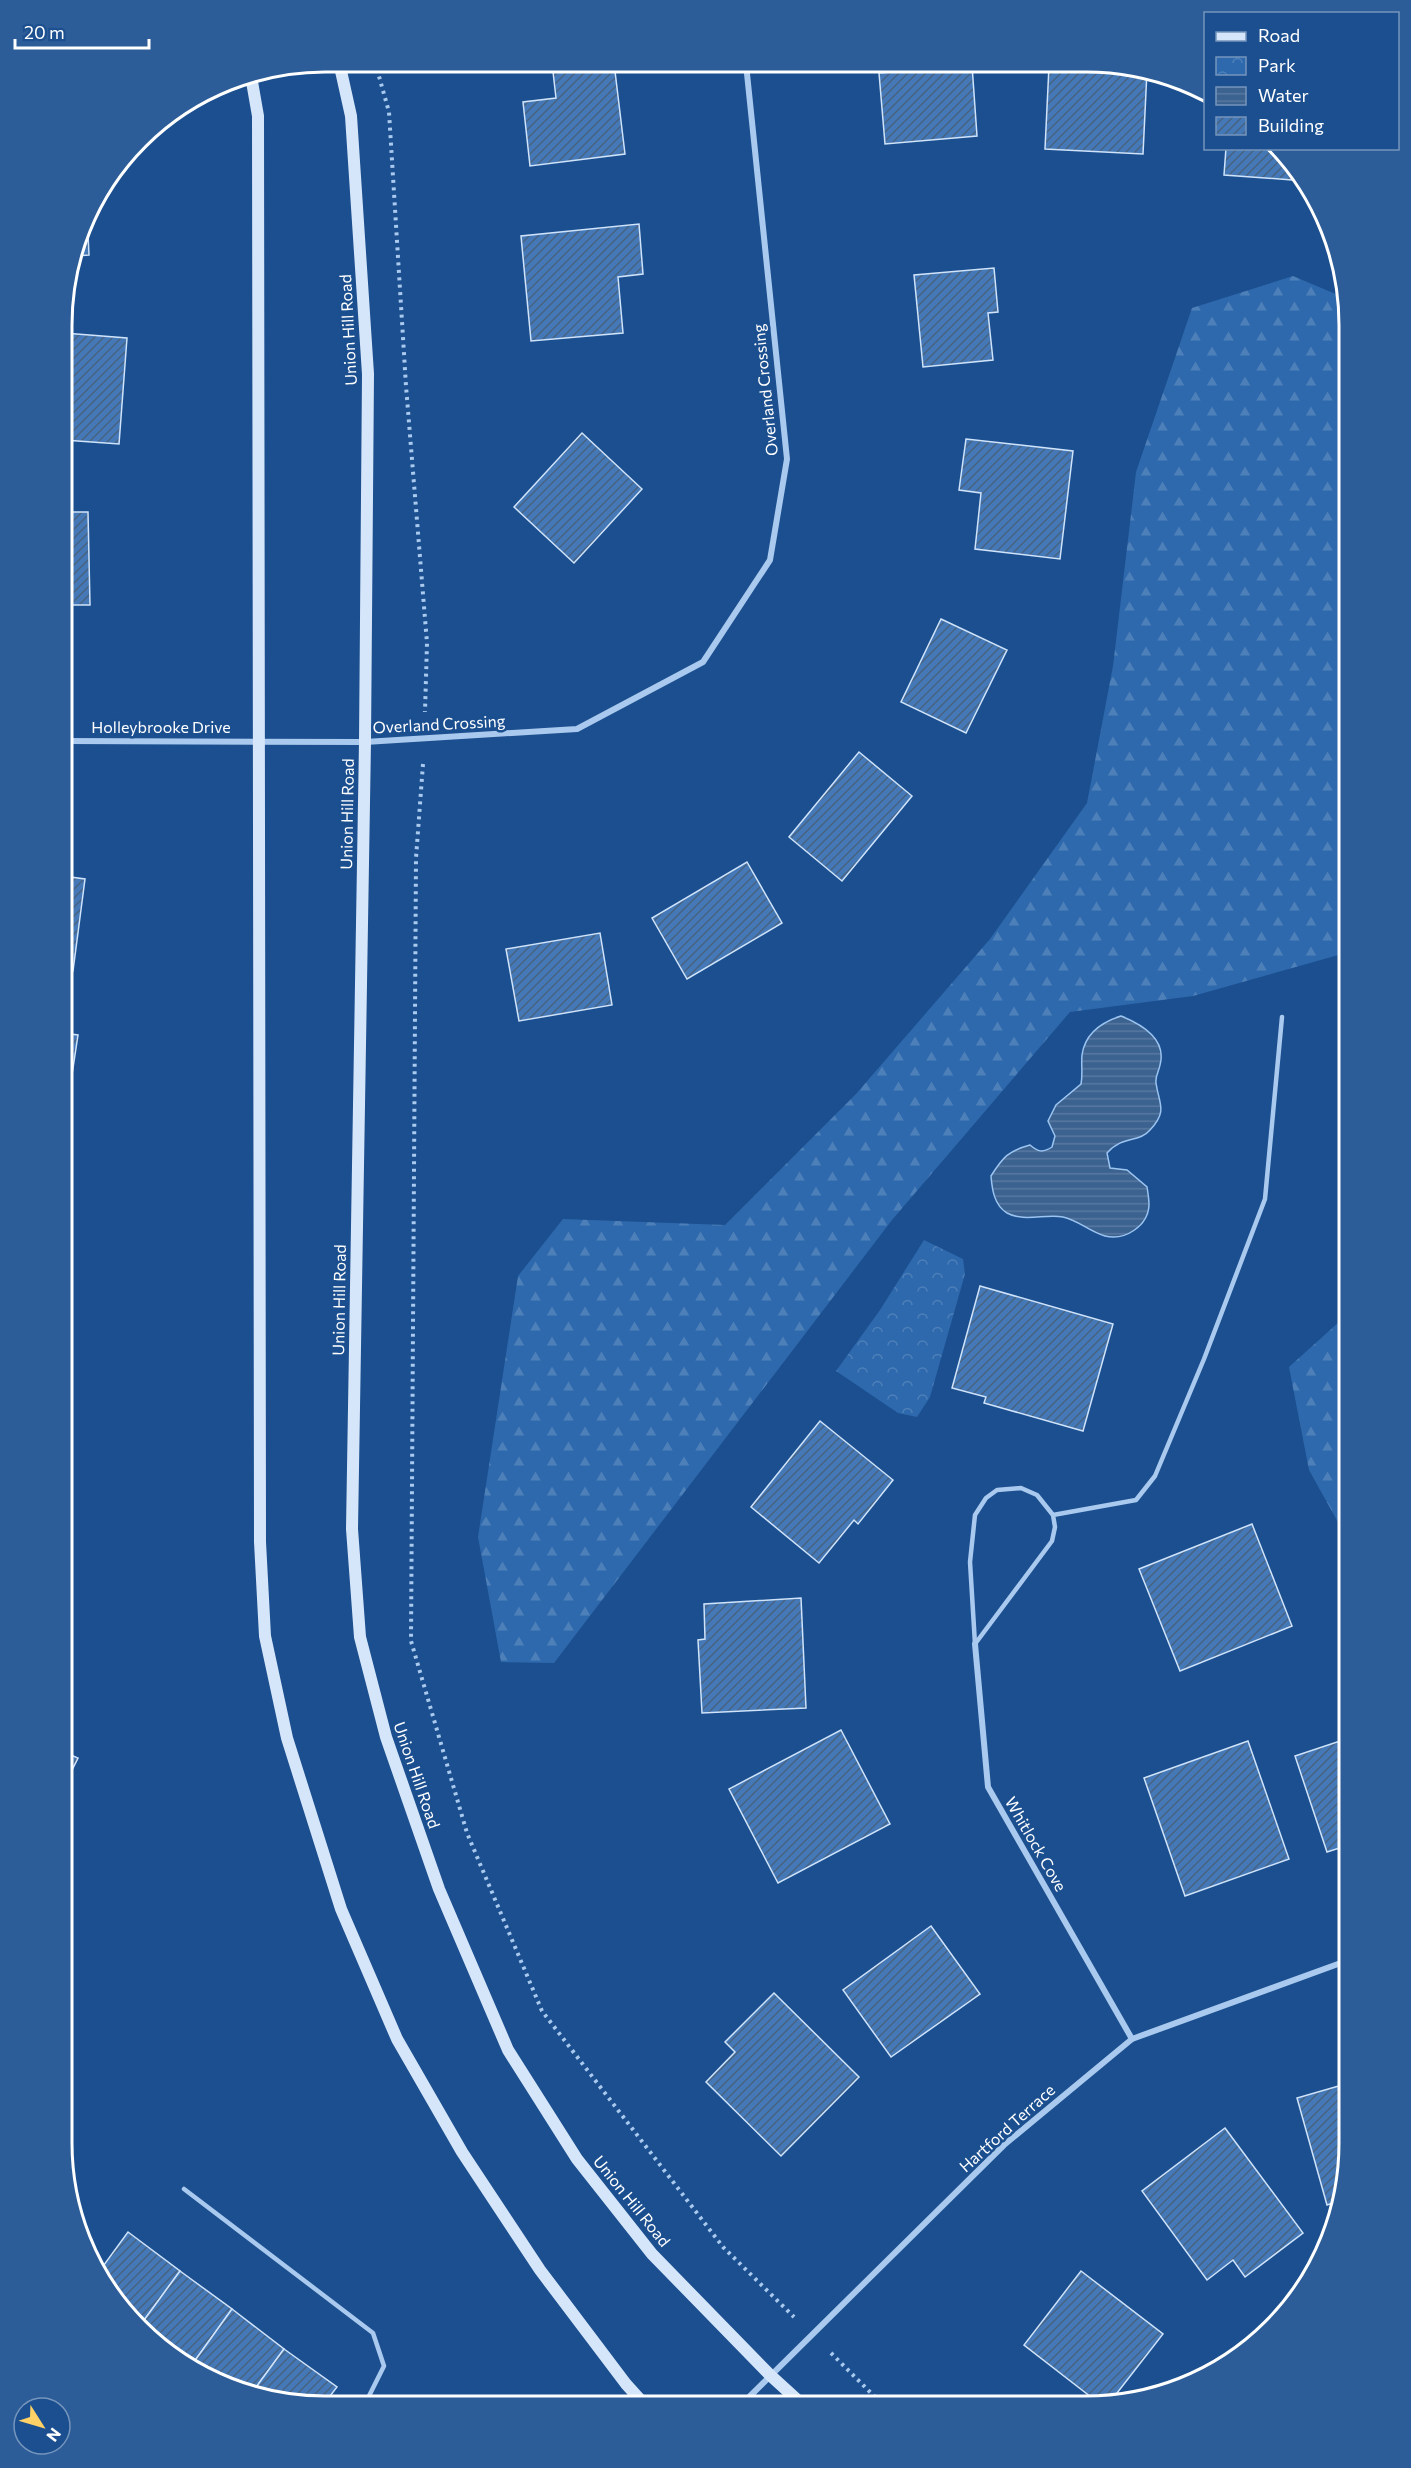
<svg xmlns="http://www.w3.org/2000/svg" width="1411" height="2468" font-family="Commissioner,sans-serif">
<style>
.forest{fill:url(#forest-firs)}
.park{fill:url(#park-crowns)}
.water{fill:url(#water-rules);stroke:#9cc4f0;stroke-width:1.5}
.building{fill:url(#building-hatch);stroke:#cfe3fa;stroke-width:1.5}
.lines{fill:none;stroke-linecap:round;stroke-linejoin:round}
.path{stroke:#a9c9ee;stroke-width:4;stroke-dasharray:3 4.5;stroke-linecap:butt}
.lane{stroke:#a9c9ee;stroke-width:4.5}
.street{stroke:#a9c9ee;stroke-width:6}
.secondary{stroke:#d6e6fa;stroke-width:12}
.labels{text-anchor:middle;stroke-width:5;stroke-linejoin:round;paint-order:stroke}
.street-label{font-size:16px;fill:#fff;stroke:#1b4f8f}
.rim{fill:none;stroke:#fff;stroke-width:3}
</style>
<defs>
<pattern id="forest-firs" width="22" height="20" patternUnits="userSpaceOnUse" patternTransform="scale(1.5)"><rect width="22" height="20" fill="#2e69ad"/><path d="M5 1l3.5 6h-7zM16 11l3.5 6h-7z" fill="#4d80b9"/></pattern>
<pattern id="park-crowns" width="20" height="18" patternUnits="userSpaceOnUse" patternTransform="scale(1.5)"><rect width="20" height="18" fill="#2e69ad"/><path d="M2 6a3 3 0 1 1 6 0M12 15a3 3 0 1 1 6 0" fill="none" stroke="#4d80b9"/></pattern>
<pattern id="water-rules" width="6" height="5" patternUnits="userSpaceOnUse" patternTransform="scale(1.5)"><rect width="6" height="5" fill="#3c6290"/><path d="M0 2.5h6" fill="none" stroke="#597aa1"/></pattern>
<pattern id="building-hatch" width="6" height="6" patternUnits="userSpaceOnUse" patternTransform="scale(1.5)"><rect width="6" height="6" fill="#4478b7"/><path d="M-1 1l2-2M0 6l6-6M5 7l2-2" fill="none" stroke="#486282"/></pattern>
</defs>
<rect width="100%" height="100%" fill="#1b4f8f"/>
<g class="forest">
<path d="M1293,276l52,22 4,27v627l-156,44 -123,16 -178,208 -338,443 -53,-1 -23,-125 40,-261 45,-57 162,6 131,-131 134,-155 97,-136 26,-137 23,-194 56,-164z"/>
<path d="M1349,1313v229l-40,-72 -20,-103z"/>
</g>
<path class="park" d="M924,1240l39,19 2,15 -35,123 -13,20 -19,-4 -62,-42 44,-61z"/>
<path class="water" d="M1121,1016c20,8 46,23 39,49 -1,6 -5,11 -4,18 3,21 12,28 -6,47 -11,13 -27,5 -43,23l3,15 17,2 20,17c1,6 2,12 2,18 -1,21 -24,36 -44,31 -15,-4 -27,-16 -42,-19 -18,-3 -40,5 -56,-4 -13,-8 -15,-24 -16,-37 12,-19 17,-25 39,-31 8,7 13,8 22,2l3,-11 -7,-15 8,-16 25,-21c2,-10 0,-19 1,-29 3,-22 20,-33 39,-39z"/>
<g class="building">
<path d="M552,63h62l11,91 -95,12 -7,-64 33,-4z"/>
<path d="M961,65h11l5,71 -92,8 -6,-71z"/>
<path d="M1049,66l98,5 -4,83 -98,-5z"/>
<path d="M1226,148h52l28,33 -82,-6z"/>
<path d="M87,213l2,42 -14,1z"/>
<path d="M639,224l4,50 -25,3 5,56 -92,8 -10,-105z"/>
<path d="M994,268l4,44 -10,1 5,47 -70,7 -9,-92z"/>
<path d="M64,333l63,5 -8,106 -55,-4z"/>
<path d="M582,433l60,56 -68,74 -60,-56z"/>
<path d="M966,439l107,12 -13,108 -85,-10 6,-56 -22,-3z"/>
<path d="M63,512h25l2,93h-27z"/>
<path d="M941,619l66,31 -41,83 -65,-31z"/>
<path d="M859,752l53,44 -70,85 -53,-44z"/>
<path d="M747,862l35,61 -95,56 -35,-61z"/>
<path d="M63,876l22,3 -12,92 -10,-1z"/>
<path d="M600,933l12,72 -93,16 -13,-72z"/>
<path d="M63,1033l15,2 -10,66h-5z"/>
<path d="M980,1286l133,38 -30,107 -99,-28 2,-6 -34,-9z"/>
<path d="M820,1421l73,59 -35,44 -4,-4 -35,43 -68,-56z"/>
<path d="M1252,1524l40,102 -112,45 -41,-102z"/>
<path d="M801,1598l5,110 -104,5 -4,-73 7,-1 -1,-35z"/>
<path d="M841,1730l49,94 -112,59 -49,-94z"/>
<path d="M1349,1738v107l-22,7 -32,-96z"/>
<path d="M1248,1741l41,118 -104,37 -41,-118z"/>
<path d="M62,1751l16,7 -16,32z"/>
<path d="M931,1926l49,68 -89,63 -48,-67z"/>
<path d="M774,1993l85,84 -78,79 -75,-74 29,-30 -10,-10z"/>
<path d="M1349,2083v77l-10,41 -12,4 -30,-107z"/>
<path d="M1225,2128l78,105 -58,44 -12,-17 -26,20 -65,-89z"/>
<path d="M128,2232l52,39 -41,56 -33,-38 -8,-16z"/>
<path d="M180,2271l52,38 -41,57 -39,-25 -13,-14z"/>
<path d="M1081,2271l82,63 -53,68 -10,2 -76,-59z"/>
<path d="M232,2309l52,40 -33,45 -27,-8 -33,-20z"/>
<path d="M284,2349l53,38 -13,17h-33l-40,-10z"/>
</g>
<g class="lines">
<g class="path">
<path d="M375,62l14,50 17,274 21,257 -2,69"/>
<path d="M423,764l-7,94 -5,783 56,192 75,178 181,236 71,70"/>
<path d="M831,2353l53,53"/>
</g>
<g class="lane">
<path d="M975,1644l77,-103 3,-14 -2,-12 83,-15 19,-24 49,-117 61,-160 17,-182"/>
<path d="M975,1644l-5,-82 5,-47 11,-17 11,-8 24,-2 16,7 16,20"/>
<path d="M184,2189l189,144 11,33 -19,38"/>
</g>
<g class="street">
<path d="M63,741l302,1 212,-13 126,-67 67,-102 17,-101 -41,-395"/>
<path d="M975,1644l13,143 144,252"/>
<path d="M741,2405l263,-260 128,-106 217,-79"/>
</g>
<g class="secondary">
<path d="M339,62l12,54 17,258 -3,368 -13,787 8,108 26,100 53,152 69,161 69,109 75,95 118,121 34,31"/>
<path d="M251,76l7,40 2,1426 5,94 22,102 54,171 56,130 65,113 78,118 86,114 19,21"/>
</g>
</g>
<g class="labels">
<g class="street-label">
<text transform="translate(348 330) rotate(-93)" y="6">Union Hill Road</text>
<text transform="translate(765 390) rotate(-96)" y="6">Overland Crossing</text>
<text transform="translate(439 724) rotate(-3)" y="6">Overland Crossing</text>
<text x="161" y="733">Holleybrooke Drive</text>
<text transform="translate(347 814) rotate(-89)" y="6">Union Hill Road</text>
<text transform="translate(339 1300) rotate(-89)" y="6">Union Hill Road</text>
<text transform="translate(417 1775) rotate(71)" y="6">Union Hill Road</text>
<text transform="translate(1036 1844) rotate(60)" y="6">Whitlock Cove</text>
<text transform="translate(1007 2128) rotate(-42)" y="6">Hartford Terrace</text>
<text transform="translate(632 2201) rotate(51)" y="6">Union Hill Road</text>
</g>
</g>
<path d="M0 0H1411V2468H0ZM325 72H1086A253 253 0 0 1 1339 325V2143A253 253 0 0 1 1086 2396H325A253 253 0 0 1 72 2143V325A253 253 0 0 1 325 72Z" fill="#2d5d98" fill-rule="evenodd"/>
<path class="rim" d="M325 72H1086A253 253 0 0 1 1339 325V2143A253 253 0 0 1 1086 2396H325A253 253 0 0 1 72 2143V325A253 253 0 0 1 325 72Z"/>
<rect x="1204" y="12" width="195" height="138" fill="#1b4f8f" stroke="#7695bc" stroke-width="1.5"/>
<rect x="1216" y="32" width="30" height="9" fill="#d6e6fa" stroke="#7695bc" stroke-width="1.5"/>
<text x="1258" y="42" font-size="18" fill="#ffffff">Road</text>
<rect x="1216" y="57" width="30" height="18" fill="url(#park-crowns)" stroke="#7695bc" stroke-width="1.5"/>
<text x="1258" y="72" font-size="18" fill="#ffffff">Park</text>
<rect x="1216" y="87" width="30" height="18" fill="url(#water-rules)" stroke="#7695bc" stroke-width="1.5"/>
<text x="1258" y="102" font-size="18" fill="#ffffff">Water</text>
<rect x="1216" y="117" width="30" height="18" fill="url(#building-hatch)" stroke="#7695bc" stroke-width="1.5"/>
<text x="1258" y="132" font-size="18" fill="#ffffff">Building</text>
<g transform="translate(42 2426) rotate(127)"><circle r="28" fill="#1b4f8f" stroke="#7695bc" stroke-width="1.5"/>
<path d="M0-4.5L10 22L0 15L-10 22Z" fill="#ffd166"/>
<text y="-9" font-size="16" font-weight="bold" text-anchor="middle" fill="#ffffff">N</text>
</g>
<path d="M15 39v9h134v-9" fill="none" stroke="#ffffff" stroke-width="3"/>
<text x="24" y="39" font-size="18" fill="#ffffff" stroke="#1b4f8f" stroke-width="4.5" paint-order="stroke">20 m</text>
</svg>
